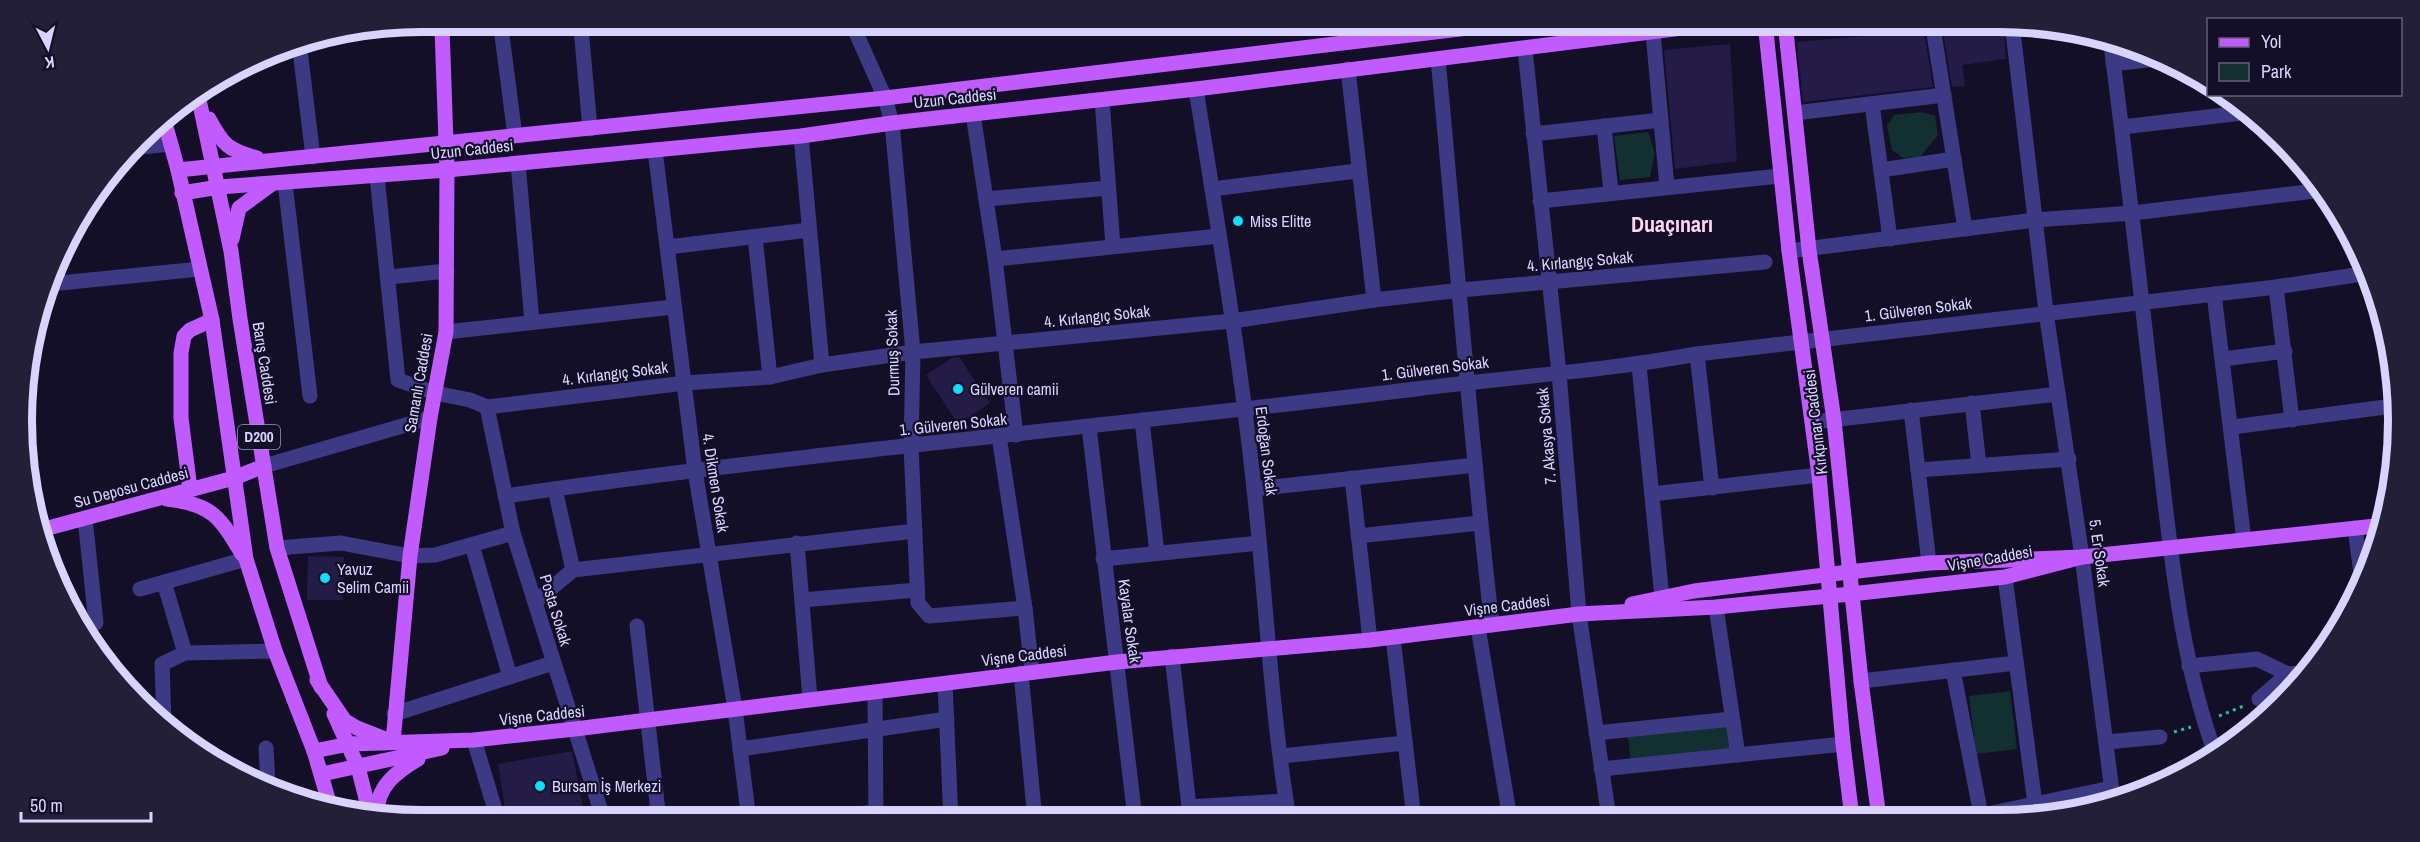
<svg xmlns="http://www.w3.org/2000/svg" width="2420" height="842" font-family="'Archivo Narrow',sans-serif">
<style>
.green{fill:#12302f}
.building{fill:#241b47}
.lines{fill:none;stroke-linecap:round;stroke-linejoin:round}
.path{stroke:#2fb8b0;stroke-width:3;stroke-dasharray:3 4.5;stroke-linecap:butt}
.minor{stroke:#3d3a85;stroke-width:15}
.major{stroke:#c25bff;stroke-width:15}
.poi-dot{fill:#00e5ff;stroke:#130f26;stroke-width:2}
.labels{text-anchor:middle;stroke-width:4.5;stroke-linejoin:round;paint-order:stroke}
.shield{fill:#130f26;stroke:#9e99be;stroke-width:1.5}
.shield-label{font-size:15px;font-weight:bold;fill:#d9d4ff}
.street-label{font-size:16px;fill:#d9d4ff;stroke:#130f26}
.poi-label{font-size:16px;fill:#d9d4ff;stroke:#130f26;text-anchor:start}
.district-label{font-size:22px;font-weight:bold;fill:#ffd6f0;stroke:#130f26}
.rim{fill:none;stroke:#d9d4ff;stroke-width:8}
</style>
<rect width="100%" height="100%" fill="#130f26"/>
<g class="green">
<path d="M1922,112l13,4 3,19 -18,22 -17,1 -11,-8 -5,-24 7,-11z"/>
<path d="M1648,132l7,21 -5,24 -30,3 -6,-44z"/>
<path d="M2010,691l7,58 -41,5 -7,-58z"/>
<path d="M1729,726l2,25 -100,11 -3,-25z"/>
</g>
<g class="building">
<path d="M1961,21h42l3,38 -44,6 3,21 -13,1 -10,-62z"/>
<path d="M2022,24l26,3v6l-25,2z"/>
<path d="M1923,26l10,61 -130,15 -6,-60 79,-7v-2z"/>
<path d="M1730,44l7,117 -62,8 -11,-119z"/>
<path d="M959,357l31,46 -32,21 -32,-49 26,-17z"/>
<path d="M308,556l36,1 -1,43h-36z"/>
<path d="M572,751l11,57 -76,13 -9,-57z"/>
</g>
<g class="lines">
<g class="path">
<path d="M2219,716l27,-11"/>
<path d="M2174,732l17,-5"/>
</g>
<g class="minor">
<path d="M1932,21l33,208"/>
<path d="M2012,23l34,289 36,245 31,242"/>
<path d="M853,26l32,72 7,25 21,229 -2,94 7,157 11,13 96,-8"/>
<path d="M501,28l14,108"/>
<path d="M581,28l9,101"/>
<path d="M1653,33l14,154"/>
<path d="M2110,37c18,138 33,276 49,414 12,102 21,206 56,302"/>
<path d="M299,42l14,115"/>
<path d="M1525,49l34,324 20,241 30,204"/>
<path d="M1438,59c18,188 32,377 54,566"/>
<path d="M2113,64l51,-6"/>
<path d="M1348,69l26,231"/>
<path d="M1196,89c21,133 44,266 58,400 12,110 17,221 35,330"/>
<path d="M1102,100l11,146"/>
<path d="M1872,104l18,135"/>
<path d="M1795,113l149,-18"/>
<path d="M973,114l22,145 21,176"/>
<path d="M1604,126l7,66"/>
<path d="M2122,127l129,-15"/>
<path d="M1533,134l128,-14"/>
<path d="M801,136l21,229"/>
<path d="M131,148l40,-4"/>
<path d="M655,150l40,321 40,238 14,111"/>
<path d="M518,163l14,159"/>
<path d="M1881,170l73,-11"/>
<path d="M377,176l21,204 37,13 35,7 17,7 198,-24 85,-6 52,-12 91,-13 319,-31 142,-21 87,-10 304,-28"/>
<path d="M285,183l25,213"/>
<path d="M1212,189l145,-18"/>
<path d="M986,199l122,-11"/>
<path d="M1540,201l240,-25"/>
<path d="M755,237l15,140"/>
<path d="M668,247l141,-17"/>
<path d="M1789,251l246,-31 98,-7 190,-23"/>
<path d="M995,259l224,-23"/>
<path d="M389,277l58,-6"/>
<path d="M50,284l150,-15"/>
<path d="M2276,287l16,133"/>
<path d="M2214,294l30,246"/>
<path d="M2378,294l20,155"/>
<path d="M446,332l227,-25"/>
<path d="M1697,354l15,134"/>
<path d="M2223,359l62,-8"/>
<path d="M1639,365l23,233"/>
<path d="M1972,403l7,62"/>
<path d="M487,407l26,126 91,288"/>
<path d="M1911,410l18,153"/>
<path d="M1142,420l15,133"/>
<path d="M1813,422l245,-28"/>
<path d="M1089,427l46,392"/>
<path d="M2232,427l161,-21"/>
<path d="M999,436l26,172 7,64"/>
<path d="M264,466l166,-48"/>
<path d="M1918,470l151,-11"/>
<path d="M1352,478l18,162"/>
<path d="M555,489l18,81"/>
<path d="M1254,489l221,-24"/>
<path d="M1652,494l167,-19"/>
<path d="M505,496c303,-44 608,-70 911,-107 94,-12 188,-18 281,-35l579,-67 93,-14"/>
<path d="M2355,528l7,53"/>
<path d="M1358,536l122,-13"/>
<path d="M797,543l13,156"/>
<path d="M472,545l38,132"/>
<path d="M277,548l64,-5 69,13 25,-1 78,-22"/>
<path d="M1103,559l156,-16"/>
<path d="M2005,577l30,227"/>
<path d="M164,582l21,71"/>
<path d="M140,589l106,-30"/>
<path d="M802,600l115,-10"/>
<path d="M535,602l38,-32 342,-39"/>
<path d="M1716,607l22,148"/>
<path d="M80,624l16,-1 -11,-105"/>
<path d="M637,626l22,194"/>
<path d="M1478,627l32,192"/>
<path d="M1393,637l21,182"/>
<path d="M1172,656l17,151"/>
<path d="M2189,666l68,-7 31,15 15,-1"/>
<path d="M1953,670l28,145"/>
<path d="M1021,673l14,147"/>
<path d="M1861,681l155,-18"/>
<path d="M945,684l6,136"/>
<path d="M875,693l1,127"/>
<path d="M2259,699l29,-25"/>
<path d="M394,714l159,-51"/>
<path d="M164,725l-2,-61 23,-11 90,-2"/>
<path d="M1596,733l136,-14"/>
<path d="M474,740l22,73v8"/>
<path d="M2106,742l54,-5"/>
<path d="M266,748l2,37"/>
<path d="M740,749l207,-30"/>
<path d="M1282,756l123,-13"/>
<path d="M1601,769l242,-25"/>
<path d="M1968,818l143,-30"/>
<path d="M1181,819l8,-12 97,-6"/>
<path d="M805,820l70,-8"/>
</g>
<g class="major">
<path d="M1765,22l24,229 30,224 24,269 9,74"/>
<path d="M1785,22l24,228 25,170 27,261 18,137"/>
<path d="M198,95l33,156 9,68 37,229 44,139"/>
<path d="M163,116l15,54 34,150 34,239 29,92 39,100 17,58"/>
<path d="M209,119c14,26 19,31 48,39"/>
<path d="M178,170l707,-72 625,-75"/>
<path d="M182,193l37,-6 228,-17 354,-34 91,-13 304,-34 534,-67"/>
<path d="M232,239l7,-31 33,-24"/>
<path d="M190,489l-9,-71v-65l3,-17 6,-6 22,-10"/>
<path d="M167,499c45,5 53,18 75,55"/>
<path d="M37,531l197,-53 30,-12"/>
<path d="M1632,604l62,-13 155,-19 80,-9 153,-6 303,-32"/>
<path d="M317,680l28,41 12,7 36,14 17,-186 20,-138 16,-86 1,-162 -5,-142"/>
<path d="M334,714l24,53 12,47"/>
<path d="M314,751l35,-7 125,-4 101,-11 542,-67 253,-22 209,-26 137,-7 135,-13 154,-17 77,-20"/>
<path d="M322,774l120,-26"/>
<path d="M377,815c-1,-28 19,-43 41,-56"/>
</g>
</g>
<g class="poi-dot">
<circle cx="1238" cy="221" r="6"/>
<circle cx="958" cy="389" r="6"/>
<circle cx="325" cy="578" r="6"/>
<circle cx="540" cy="786" r="6"/>
</g>
<g class="labels">
<rect class="shield" x="238" y="425" width="42" height="24" rx="4.5"/>
<g class="shield-label">
<text x="259" y="442">D200</text>
</g>
<g class="street-label">
<text transform="translate(955 98) rotate(-6)" y="6">Uzun Caddesi</text>
<text transform="translate(472 149) rotate(-6)" y="6">Uzun Caddesi</text>
<text transform="translate(1580 261) rotate(-5)" y="6">4. Kırlangıç Sokak</text>
<text transform="translate(1918 309) rotate(-7)" y="6">1. Gülveren Sokak</text>
<text transform="translate(1097 316) rotate(-6)" y="6">4. Kırlangıç Sokak</text>
<text transform="translate(892 353) rotate(-92)" y="6">Durmuş Sokak</text>
<text transform="translate(265 363) rotate(81)" y="6">Barış Caddesi</text>
<text transform="translate(1435 368) rotate(-7)" y="6">1. Gülveren Sokak</text>
<text transform="translate(615 373) rotate(-7)" y="6">4. Kırlangıç Sokak</text>
<text transform="translate(418 383) rotate(-80)" y="6">Samanlı Caddesi</text>
<text transform="translate(1815 422) rotate(-97)" y="6">Kırkpınar Caddesi</text>
<text transform="translate(953 424) rotate(-6)" y="6">1. Gülveren Sokak</text>
<text transform="translate(1546 436) rotate(-95)" y="6">7. Akasya Sokak</text>
<text transform="translate(1267 451) rotate(83)" y="6">Erdoğan Sokak</text>
<text transform="translate(716 483) rotate(81)" y="6">4. Dikmen Sokak</text>
<text transform="translate(131 487) rotate(-15)" y="6">Su Deposu Caddesi</text>
<text transform="translate(2100 553) rotate(82)" y="6">5. Er Sokak</text>
<text transform="translate(1990 558) rotate(-10)" y="6">Vişne Caddesi</text>
<text transform="translate(1507 605) rotate(-7)" y="6">Vişne Caddesi</text>
<text transform="translate(556 610) rotate(73)" y="6">Posta Sokak</text>
<text transform="translate(1130 621) rotate(82)" y="6">Kayalar Sokak</text>
<text transform="translate(1024 655) rotate(-7)" y="6">Vişne Caddesi</text>
<text transform="translate(542 715) rotate(-6)" y="6">Vişne Caddesi</text>
</g>
<g class="poi-label">
<text x="1250" y="227">Miss Elitte</text>
<text x="970" y="395">Gülveren camii</text>
<text x="337" y="575">Yavuz<tspan x="337" dy="18">Selim Camii</tspan></text>
<text x="552" y="792">Bursam İş Merkezi</text>
</g>
<g class="district-label">
<text x="1672" y="232">Duaçınarı</text>
</g>
</g>
<path d="M0 0H2420V842H0ZM421 32H1999A389 389 0 0 1 2388 421V421A389 389 0 0 1 1999 810H421A389 389 0 0 1 32 421V421A389 389 0 0 1 421 32Z" fill="#231f37" fill-rule="evenodd"/>
<path class="rim" d="M421 32H1999A389 389 0 0 1 2388 421V421A389 389 0 0 1 1999 810H421A389 389 0 0 1 32 421V421A389 389 0 0 1 421 32Z"/>
<rect x="2207" y="18" width="195" height="78" fill="#130f26" stroke="#625e7d" stroke-width="1.5"/>
<rect x="2219" y="38" width="30" height="9" fill="#c25bff" stroke="#625e7d" stroke-width="1.5"/>
<text x="2261" y="48" font-size="18" fill="#d9d4ff">Yol</text>
<rect x="2219" y="63" width="30" height="18" fill="#12302f" stroke="#625e7d" stroke-width="1.5"/>
<text x="2261" y="78" font-size="18" fill="#d9d4ff">Park</text>
<g transform="translate(48 48) rotate(173)" stroke="#130f26" stroke-width="4.5" paint-order="stroke">
<path d="M0-4.5L10 22L0 15L-10 22Z" fill="#d9d4ff"/>
<text y="-9" font-size="16" font-weight="bold" text-anchor="middle" fill="#d9d4ff">K</text>
</g>
<path d="M21 812v9h130v-9" fill="none" stroke="#d9d4ff" stroke-width="3"/>
<text x="30" y="812" font-size="18" fill="#d9d4ff" stroke="#130f26" stroke-width="4.5" paint-order="stroke">50 m</text>
</svg>
